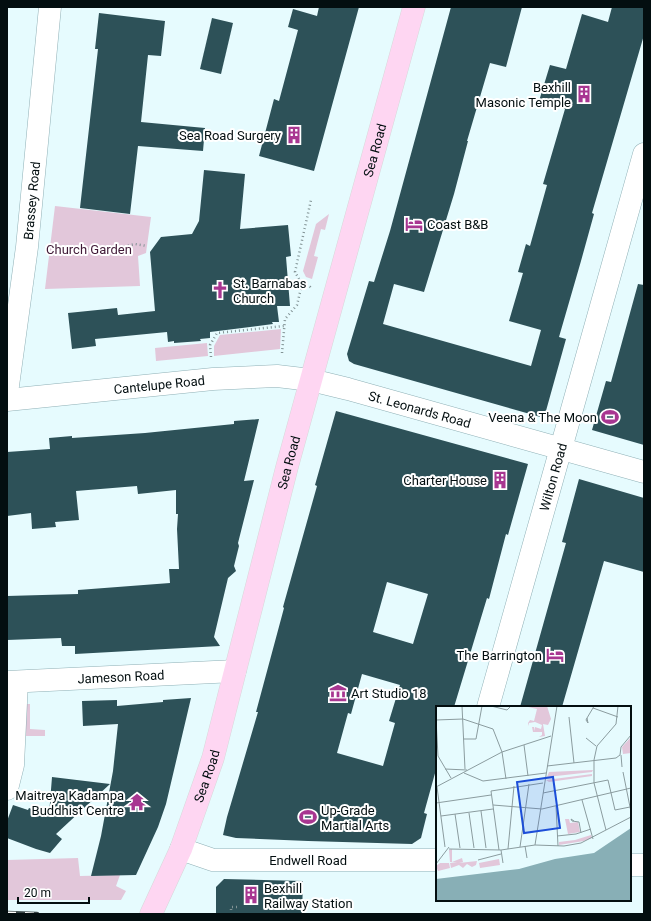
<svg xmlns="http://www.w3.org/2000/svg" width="651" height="921" font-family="Roboto,sans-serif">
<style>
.green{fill:#e2c7da}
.building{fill:#2d5158;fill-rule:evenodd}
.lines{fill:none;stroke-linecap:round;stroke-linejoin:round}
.minor-casing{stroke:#8fb0b6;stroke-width:23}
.major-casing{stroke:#d7d8d9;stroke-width:23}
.path{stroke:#829395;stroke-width:2.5;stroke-dasharray:1 3;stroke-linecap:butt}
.minor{stroke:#fff;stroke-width:22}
.major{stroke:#fed6f2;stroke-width:22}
.rail-casing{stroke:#3a4749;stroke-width:4.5}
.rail{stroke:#fff;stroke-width:3;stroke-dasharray:9;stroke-linecap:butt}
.labels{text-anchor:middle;stroke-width:4;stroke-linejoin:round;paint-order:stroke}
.poi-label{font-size:13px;fill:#030e10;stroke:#fff;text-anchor:end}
.street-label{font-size:13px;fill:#030e10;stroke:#fff}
.park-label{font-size:13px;fill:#3f1936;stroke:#fff}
.inset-road{fill:none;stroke:#8b9c9f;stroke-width:1}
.view{fill:#1d4ed8;fill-opacity:0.15;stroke:#1d4ed8;stroke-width:2}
.inset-edge{fill:none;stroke:#030e10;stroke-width:2}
</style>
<rect width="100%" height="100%" fill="#e6fbfe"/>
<g class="green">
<path d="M55,206l96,11 -5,36 -8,3 2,30 -95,3z"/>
<path d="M329,214l-4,16 -4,-1 -7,27 4,1 -6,22 -6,-2 -3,-6 13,-47z"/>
<path d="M281,329l-1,20 -66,7v-10l6,-11z"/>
<path d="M207,343l1,13 -52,5 -1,-13z"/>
<path d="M23,704h7v25l15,1v6h-24z"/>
<path d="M78,858l2,18 40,-1 -4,11 10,5 -5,9h-114v-40z"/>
</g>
<g class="building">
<path d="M319,7h40l-45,164 -55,-15 15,-57 5,2 19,-71 -10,-3 5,-18 24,7z"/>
<path d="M451,7h71l-16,60 -16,-4 -23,78h1l-14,53 -30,98 -30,-8 -11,40 148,42 10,-36 -32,-9 14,-48 -5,-1 8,-28 4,2 17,-61 -4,-1 22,-75 -26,-8 11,-36 16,4 16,-55 26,8 4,-15h32v28l-52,178 2,1 -13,47 -22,76 7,2 -22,79 -190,-54 -5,-3 -2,-7 22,-73 5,1 16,-51z"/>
<path d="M99,13l66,8 -4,35 -13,-1 -7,67 64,6 -2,23 -65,-5 -8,68 -50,-6 18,-159h-3z"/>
<path d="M212,18l21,5 -12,51 -21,-5z"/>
<path d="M204,170l41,4 -5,55 48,-4 3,31 -5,1 4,49h-13l2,16h-7l1,2 -63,8v6l-10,1 1,2 -27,2v-2l-6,1 -1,-10 -72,7 1,7 -24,3 -4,-36 49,-5 1,7 37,-4 -5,-59 11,-15 31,-3 7,-13z"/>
<path d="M638,284l6,1v160l-52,-15 14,-49 5,1z"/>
<path d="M336,411l192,53 -20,71 -2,-1 -17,65 -2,-1 -33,109h-17v59l-13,47 3,1 -6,24 -9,6 -104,-3 -72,-3 -13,-3 4,-18 31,-105h-2l28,-104 -1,-1 34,-121 -2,-1zM387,582l41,12 -15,50 -40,-12zM362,674l38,11 -11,36 6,2 -12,43 -46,-13 11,-40 3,1z"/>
<path d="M259,419l-15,62 10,-1 -16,63 1,3 -5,20 2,5 -8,7 -14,59 6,9 -145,8v-8h-13l-1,-8 -54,2v-44l71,-2v-4l92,-7 -1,-14h10l-2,-40 1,-15h-2v-24l-38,4 -1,-8 -61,5 3,29 -24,2 1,5 -24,2 -1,-16 -24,3v-64l43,-3 -1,-11 23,-2v2l73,-5 89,-9v-3z"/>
<path d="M579,479l65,19v74l-40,-11 -42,146h-42l46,-164 -4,-1z"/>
<path d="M191,698l-25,106 -8,23 -22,48 -45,1 10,-40 12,-65 5,-47 -35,2 -1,-25 35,-1v6l46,-4v-2z"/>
<path d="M52,777l58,7 -54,50 6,5 -12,14 -14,-4 -29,-11v-17l6,-16 15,5 1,-2 20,7z"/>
<path d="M224,879l79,2 -1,33h-86v-27z"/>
</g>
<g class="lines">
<g class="minor-casing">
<g id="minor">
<path id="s1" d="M7,393l20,-146 23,-240"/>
<path id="s2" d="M7,400l206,-21 64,-3 34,4 37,9 296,83"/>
<path id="s3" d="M7,682l228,-11"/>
<path id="s4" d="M488,707l156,-553"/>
<path d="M7,789l6,-24 4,-83"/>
<path id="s5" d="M181,849l32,11h224"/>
<path d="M630,865h14"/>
</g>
</g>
<g class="major-casing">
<g id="major">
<path id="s6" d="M151,914l30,-65 32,-91 74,-291 127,-460"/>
</g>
</g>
<g class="path">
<path d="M49,250l13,1 23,-3 21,3 29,-7 12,2"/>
<path d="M302,284l8,3 1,3"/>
<path d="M282,353l3,-34 12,-14 5,-21 -7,-12 16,-72"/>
<path d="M211,357l-1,-12 7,-12 67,-7"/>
<path d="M231,914v-7h8"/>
</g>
<use href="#minor" class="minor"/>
<use href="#major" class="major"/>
<g class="rail-casing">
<path id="rail" d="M7,913l30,1"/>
</g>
<use href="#rail" class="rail"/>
</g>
<defs>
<g id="building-bare" transform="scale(1.38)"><path d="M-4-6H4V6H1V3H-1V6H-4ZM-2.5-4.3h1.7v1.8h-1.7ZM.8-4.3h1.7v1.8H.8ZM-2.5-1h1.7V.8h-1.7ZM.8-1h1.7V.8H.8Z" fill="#a83691" stroke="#fff" stroke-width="2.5" paint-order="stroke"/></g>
<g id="hotel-bare" transform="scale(1.38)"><path d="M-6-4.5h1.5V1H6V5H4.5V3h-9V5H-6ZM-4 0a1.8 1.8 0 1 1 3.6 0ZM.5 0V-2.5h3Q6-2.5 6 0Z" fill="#a83691" stroke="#fff" stroke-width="2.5" paint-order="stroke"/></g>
<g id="church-bare" transform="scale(1.38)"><path d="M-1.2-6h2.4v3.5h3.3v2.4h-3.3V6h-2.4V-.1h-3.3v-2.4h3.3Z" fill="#a83691" stroke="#fff" stroke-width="2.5" paint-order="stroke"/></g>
<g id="stadium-bare" transform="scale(1.38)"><path d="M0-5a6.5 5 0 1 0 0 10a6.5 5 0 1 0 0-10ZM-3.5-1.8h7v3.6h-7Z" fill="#a83691" stroke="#fff" stroke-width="2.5" paint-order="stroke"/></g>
<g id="museum-bare" transform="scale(1.38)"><path d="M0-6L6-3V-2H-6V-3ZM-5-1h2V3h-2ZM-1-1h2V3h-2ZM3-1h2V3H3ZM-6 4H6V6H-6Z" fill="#a83691" stroke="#fff" stroke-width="2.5" paint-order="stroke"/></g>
<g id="temple-bare" transform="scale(1.38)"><path d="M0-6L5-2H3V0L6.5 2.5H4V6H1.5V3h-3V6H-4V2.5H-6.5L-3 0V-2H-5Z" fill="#a83691" stroke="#fff" stroke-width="2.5" paint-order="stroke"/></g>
</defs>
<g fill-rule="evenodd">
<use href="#building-bare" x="584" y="94"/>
<use href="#building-bare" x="294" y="135"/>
<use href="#hotel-bare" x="414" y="224"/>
<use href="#church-bare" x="220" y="290"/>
<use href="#stadium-bare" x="610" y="417"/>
<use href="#building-bare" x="500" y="480"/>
<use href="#hotel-bare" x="555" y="655"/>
<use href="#museum-bare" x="338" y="693"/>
<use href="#temple-bare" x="137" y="802"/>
<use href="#stadium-bare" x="308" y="817"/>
<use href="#building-bare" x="251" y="895"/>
</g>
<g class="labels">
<g class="poi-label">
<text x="571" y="92">Bexhill<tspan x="571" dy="15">Masonic Temple</tspan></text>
<text x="281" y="140">Sea Road Surgery</text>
<text x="427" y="229" text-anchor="start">Coast B&amp;B</text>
<text x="233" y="288" text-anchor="start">St. Barnabas<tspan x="233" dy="15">Church</tspan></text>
<text x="597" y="422">Veena &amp; The Moon</text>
<text x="487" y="485">Charter House</text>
<text x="542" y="660">The Barrington</text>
<text x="351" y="698" text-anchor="start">Art Studio 18</text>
<text x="124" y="800">Maitreya Kadampa<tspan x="124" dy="15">Buddhist Centre</tspan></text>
<text x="321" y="815" text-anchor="start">Up-Grade<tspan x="321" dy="15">Martial Arts</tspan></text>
<text x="264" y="893" text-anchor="start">Bexhill<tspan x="264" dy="15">Railway Station</tspan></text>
</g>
<g class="street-label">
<text dy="5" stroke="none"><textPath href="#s6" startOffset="797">Sea Road</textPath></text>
<text dy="5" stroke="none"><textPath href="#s1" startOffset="194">Brassey Road</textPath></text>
<text dy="5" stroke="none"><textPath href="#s2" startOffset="153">Cantelupe Road</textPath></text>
<text dy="5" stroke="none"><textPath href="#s2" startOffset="418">St. Leonards Road</textPath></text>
<text dy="5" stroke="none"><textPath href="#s6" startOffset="473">Sea Road</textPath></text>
<text dy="5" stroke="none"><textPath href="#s4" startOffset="239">Wilton Road</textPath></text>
<text dy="5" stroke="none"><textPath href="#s3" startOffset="114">Jameson Road</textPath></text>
<text dy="5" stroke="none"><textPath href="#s6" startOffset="149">Sea Road</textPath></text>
<text dy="5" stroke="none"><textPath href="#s5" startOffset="129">Endwell Road</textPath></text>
</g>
<g class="park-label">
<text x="89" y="254">Church Garden</text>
</g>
</g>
<g transform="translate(436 706)">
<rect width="195" height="195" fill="#e6fbfe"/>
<path d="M88,0h23l4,13 -3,6 -5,-1 2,12 -6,1 3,-2v-3h-9l-1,-5h2l1,4v-4l6,2 1,-4 -7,-3 -6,1 -1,3v-3l2,-3 4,1 3,-12zM195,31v16l-8,1 -1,-7zM157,64l-1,2 -45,5 2,-5zM156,68v2l-43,6 -3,-2zM129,113h4l1,4 8,-1 2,10 -12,2zM155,129l1,3 -8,3 -25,4v-3l16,-2zM16,143v13l10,-4 1,4 -4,1 18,-2 -1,4 -4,2 -5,-3 -4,4 -4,-3 -8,3 -1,-5 7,-1h-7l-1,-12zM63,153l1,6 -20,3 -1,-5zM4,157h9l1,5 -12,3 -2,-5z" fill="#e2c7da"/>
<path d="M195,122v73h-195v-22l83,-10 36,-10 39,-6z" fill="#88afb6"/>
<path class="inset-road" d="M26,0l3,63M55,0l16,4 4,-4M157,2l25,9M133,11l5,46M151,12l1,5 -2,-3 1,-2 6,-10 1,-2M0,13l2,37 13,22M0,14l27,-1 30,10 9,23M150,32l10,8M27,33h13l6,-33M88,39l4,31M66,46l4,27M185,49l1,12M111,60l69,-8 4,-3 1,-8 10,-12M9,63l22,1M187,66l8,40M28,67l19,8 63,-8M0,81l66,-35 49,-16M1,81l8,60M107,87l65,-13 7,30 15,-3M146,94l11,39M0,97l55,-8M57,99l49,4 89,-21M120,100l2,40M45,105l5,37M33,107l5,35M19,108l5,34M5,110l52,-7M138,115l-3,-2 1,2 7,1 2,11M170,124l-12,-47v-23l3,-14 19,-22 2,-18M121,130l19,-2 15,-5M99,139l29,1 17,-3 50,-26M89,140l2,12M84,141l9,-63M13,143l52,1 34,-5 22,-139M72,143l6,-63M63,144l-8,-59 52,-8M65,144l2,13M42,154l23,-6M0,158l13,-17"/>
<path class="view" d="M117,71l7,51 -36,5 -7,-51z"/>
<rect width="195" height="195" class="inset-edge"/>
</g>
<rect width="651" height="921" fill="none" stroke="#030e10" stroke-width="16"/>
<path d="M18 897v6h71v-6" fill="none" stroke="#030e10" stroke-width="2"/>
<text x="24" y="897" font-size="12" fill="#030e10" stroke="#ffffff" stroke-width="3" paint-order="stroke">20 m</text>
</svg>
